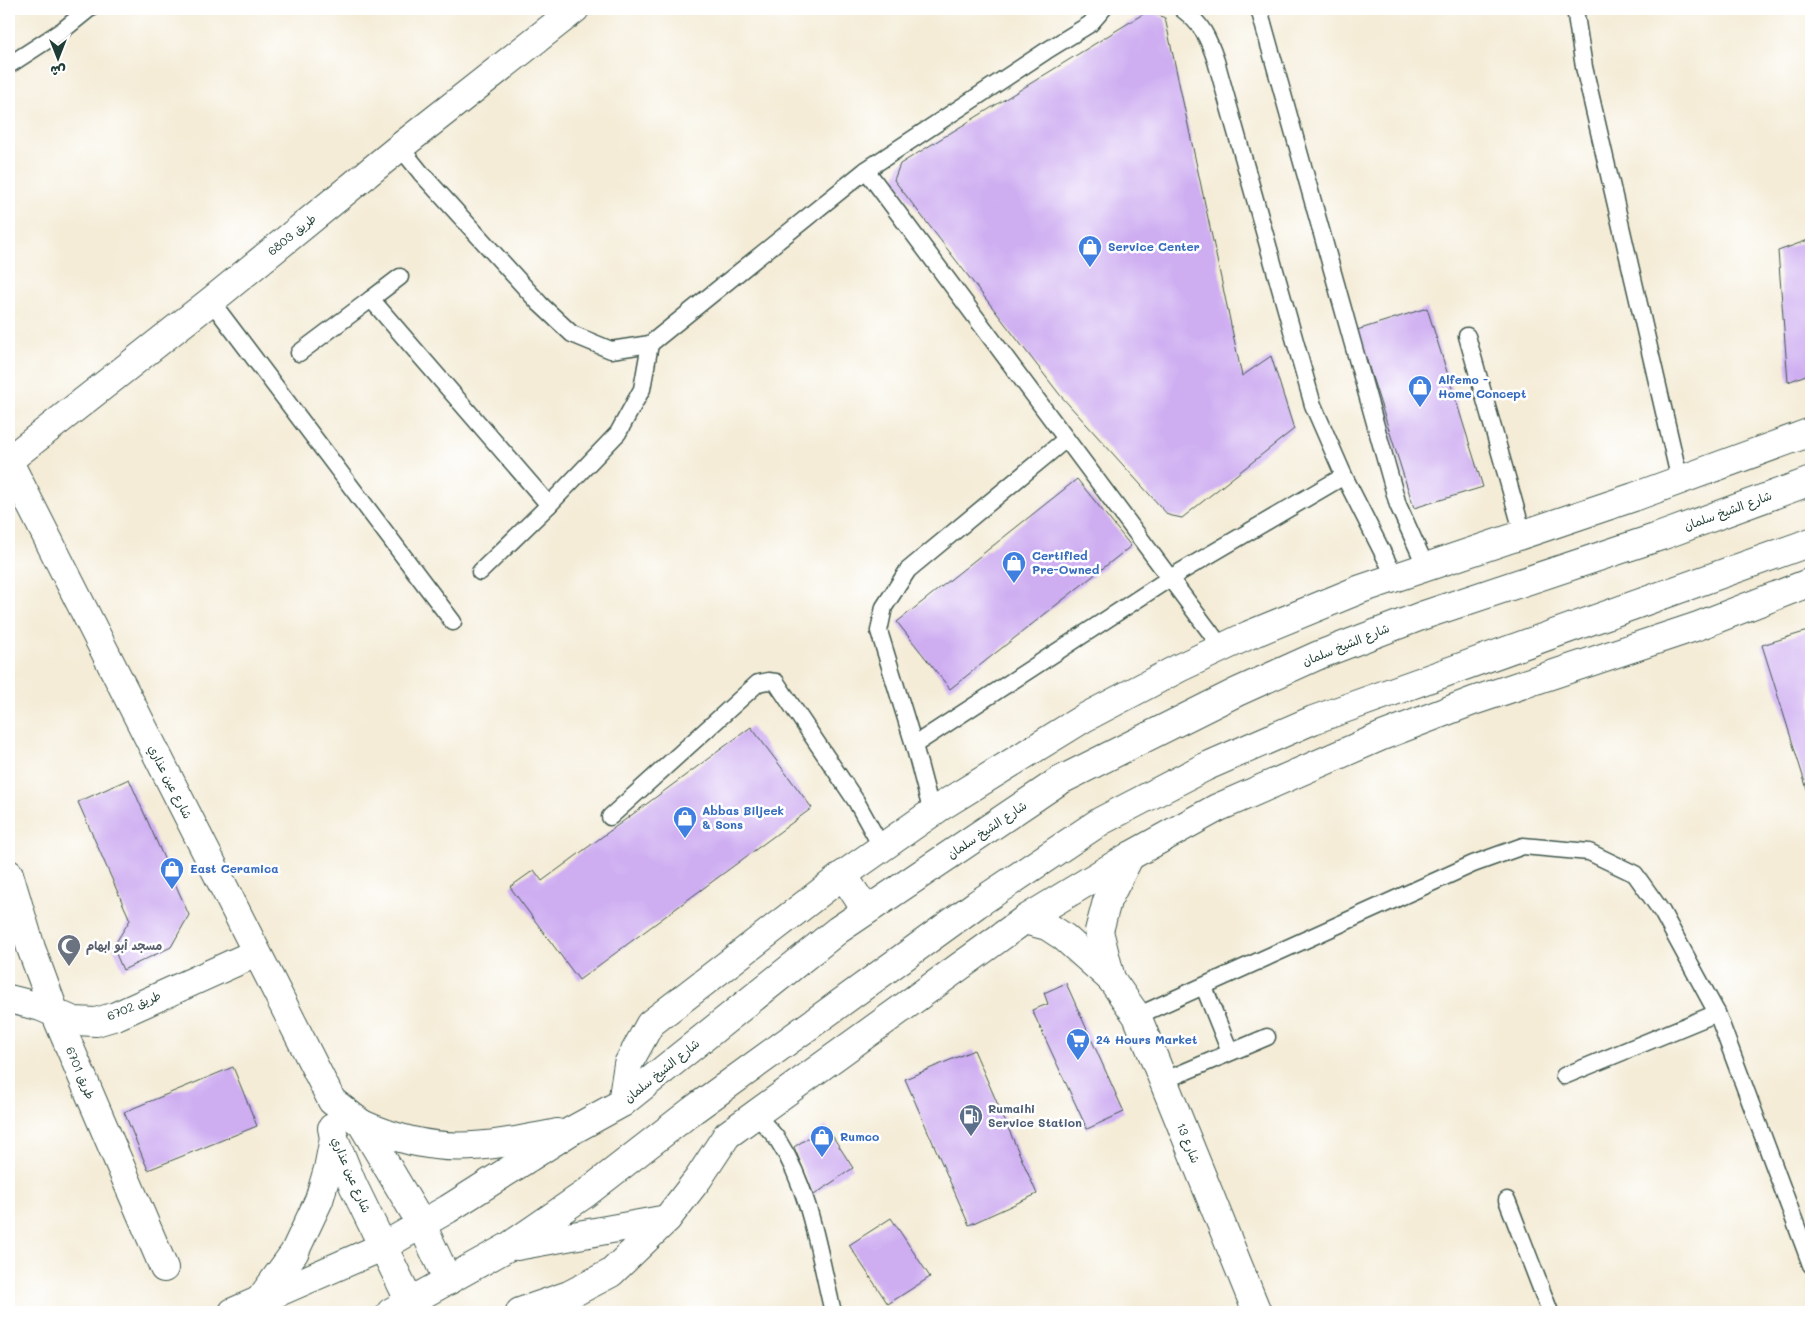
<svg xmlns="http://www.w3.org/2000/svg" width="1820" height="1321" font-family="Mali,'Playpen Sans Arabic',sans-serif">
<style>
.building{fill:#ceadf1}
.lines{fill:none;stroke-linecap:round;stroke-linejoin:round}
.service-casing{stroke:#3f574c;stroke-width:19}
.minor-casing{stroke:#3f574c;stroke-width:30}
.primary-casing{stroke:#3f574c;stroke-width:30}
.service{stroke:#fff;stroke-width:16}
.minor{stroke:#fff;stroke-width:28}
.primary{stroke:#fff;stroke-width:28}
.labels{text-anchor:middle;stroke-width:5;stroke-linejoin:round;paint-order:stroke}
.street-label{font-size:12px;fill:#1f3d34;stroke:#fff}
.shop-label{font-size:12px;font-weight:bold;fill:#366cbe;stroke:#fff;text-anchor:start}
.worship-label{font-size:12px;font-weight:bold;fill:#5b616d;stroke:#fff;text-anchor:start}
.service-label{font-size:12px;font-weight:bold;fill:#4e5e75;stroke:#fff;text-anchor:start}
</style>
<rect width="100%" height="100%" fill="#fff"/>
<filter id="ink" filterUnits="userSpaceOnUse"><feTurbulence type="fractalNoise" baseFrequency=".02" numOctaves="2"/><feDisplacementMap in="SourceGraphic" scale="10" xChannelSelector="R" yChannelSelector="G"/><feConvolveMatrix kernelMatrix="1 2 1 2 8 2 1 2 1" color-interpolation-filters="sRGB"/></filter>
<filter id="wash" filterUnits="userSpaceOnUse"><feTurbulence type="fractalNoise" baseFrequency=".0096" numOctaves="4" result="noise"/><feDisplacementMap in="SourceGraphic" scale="20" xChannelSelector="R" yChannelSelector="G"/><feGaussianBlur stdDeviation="1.12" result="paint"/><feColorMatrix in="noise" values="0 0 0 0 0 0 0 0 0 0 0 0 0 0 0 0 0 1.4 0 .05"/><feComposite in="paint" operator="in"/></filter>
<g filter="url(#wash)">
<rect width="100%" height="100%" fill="#f4ecd7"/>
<g id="blocks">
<g class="building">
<path d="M1148,11l17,7 77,358 29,-20 23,73 -112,89 -14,-3 -108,-120 -166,-215 6,-16z"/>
<path d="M1811,239v134l-23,9 -10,-131z"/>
<path d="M1427,308l56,179 -69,21 -57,-178z"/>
<path d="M1077,479l54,67 -181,143 -53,-67z"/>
<path d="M1811,630v172l-49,-157z"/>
<path d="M751,727l61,81 -233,172 -69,-93 24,-17 8,11z"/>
<path d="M129,779l60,136 -18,32 -48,23 -10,-23 17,-27 -52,-118z"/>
<path d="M1066,983l58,129 -37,17 -55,-119 16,-6 -4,-11z"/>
<path d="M974,1050l63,144 -68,31 -64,-146z"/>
<path d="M233,1067l24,59 -109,44 -24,-58z"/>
<path d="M826,1126l27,42 -39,27 -20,-48z"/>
<path d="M891,1218l39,59 -42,27 -39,-59z"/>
</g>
</g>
</g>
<g filter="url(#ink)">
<use href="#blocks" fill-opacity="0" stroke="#3f574c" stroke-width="1"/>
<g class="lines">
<g class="service-casing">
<g id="service">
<path d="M1182,9c20,15 26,28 34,52l97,344 31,71 51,101"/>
<path d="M1259,9l139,496 28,62"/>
<path d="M1575,9l9,58 96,414"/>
<path d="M9,65l54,-35 26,-21"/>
<path d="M400,147l21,26 119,131 32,30 39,16 39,-6 216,-174 180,-119 44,-27 13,-15"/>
<path d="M866,170l356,478"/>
<path d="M371,299l29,-22"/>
<path d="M211,301l242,321"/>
<path d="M1467,336l56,198"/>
<path d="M299,353l72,-54 178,206 69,-72 24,-44 8,-45"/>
<path d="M480,572l69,-67"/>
<path d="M914,745l256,-167 174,-102"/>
<path d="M932,813l-18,-68 -35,-114 5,-24 24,-37 158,-131"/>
<path d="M610,817l148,-134 10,-2 8,1 80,119 26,47"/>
<path d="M1204,987l26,65"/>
<path d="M1137,1016l336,-152 50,-18 66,6 46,22 27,38 55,101 94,252"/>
<path d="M1564,1076l153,-63"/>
<path d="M1163,1081l104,-44"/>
<path d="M756,1116c8,8 17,16 23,26 32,50 40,113 54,170"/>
<path d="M1507,1200l43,112"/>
</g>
</g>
<g class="minor-casing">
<g id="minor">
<path d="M9,460l202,-159 189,-154 175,-138"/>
<path d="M9,462l323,639 30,23 60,101 26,56"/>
<path d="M9,874l22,74 24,65 109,255"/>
<path d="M843,875l23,35"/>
<path d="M1024,920l23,6 17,11 47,42 26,37 120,296"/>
<path d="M1111,979l-12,-48 8,-30 23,-45"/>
<path d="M9,999l32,8 33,14 22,1 20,-6 140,-63"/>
<path d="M332,1128l2,10 19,47 57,117"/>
</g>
</g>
<g class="primary-casing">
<g id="primary">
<path d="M622,1103l6,-39 22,-40 193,-149 97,-68 144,-89 95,-50 70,-33 112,-46 273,-92 177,-65"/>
<path d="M362,1124c74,33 119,24 195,9"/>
<path d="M517,1246l150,-27"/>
<path d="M259,1301l35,-48 25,-53 9,-31 6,-31"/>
<path d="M233,1312l149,-65 66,-38 123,-78 51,-28 216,-173 221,-149 178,-89 82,-37 105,-40 237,-79 150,-55"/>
<path d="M391,1312l117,-65 77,-53 108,-84 284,-206 124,-83 104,-54 108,-47 498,-178"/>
<path d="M520,1312l49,-17 42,-22 56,-54 31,-40 29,-44 297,-215 106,-64 87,-48 165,-72 91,-35 225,-75 113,-44"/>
</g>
</g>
<use href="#service" class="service"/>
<use href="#minor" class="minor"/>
<use href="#primary" class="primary"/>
</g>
</g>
<defs>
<g id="shop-pin" transform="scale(1.25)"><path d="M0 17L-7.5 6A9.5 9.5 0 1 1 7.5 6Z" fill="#3f7fe0" stroke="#fff"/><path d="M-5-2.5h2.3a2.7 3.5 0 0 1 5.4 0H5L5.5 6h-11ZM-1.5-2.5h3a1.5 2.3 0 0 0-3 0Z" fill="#fff"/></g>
<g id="mosque-pin" transform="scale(1.25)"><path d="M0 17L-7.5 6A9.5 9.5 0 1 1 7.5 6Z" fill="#6b7280" stroke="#fff"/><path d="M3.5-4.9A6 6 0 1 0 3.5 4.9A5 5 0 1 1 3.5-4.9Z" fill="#fff"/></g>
<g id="supermarket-pin" transform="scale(1.25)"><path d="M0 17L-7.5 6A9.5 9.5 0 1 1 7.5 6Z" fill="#3f7fe0" stroke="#fff"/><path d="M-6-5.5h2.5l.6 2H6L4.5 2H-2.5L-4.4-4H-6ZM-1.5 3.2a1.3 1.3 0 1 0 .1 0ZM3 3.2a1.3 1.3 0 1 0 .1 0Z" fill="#fff"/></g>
<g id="fuel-pin" transform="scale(1.25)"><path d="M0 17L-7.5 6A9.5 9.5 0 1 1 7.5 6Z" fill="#5c6f8a" stroke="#fff"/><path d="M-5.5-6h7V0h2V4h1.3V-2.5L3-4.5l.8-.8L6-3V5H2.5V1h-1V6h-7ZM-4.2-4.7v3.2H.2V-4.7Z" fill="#fff"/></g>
</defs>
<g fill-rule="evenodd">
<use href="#shop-pin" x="1090" y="247"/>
<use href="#shop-pin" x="1420" y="387"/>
<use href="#shop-pin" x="1014" y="563"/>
<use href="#shop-pin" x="685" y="818"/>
<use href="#shop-pin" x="172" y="869"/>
<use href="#mosque-pin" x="69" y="946"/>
<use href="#supermarket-pin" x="1078" y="1040"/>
<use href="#fuel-pin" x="971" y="1116"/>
<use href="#shop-pin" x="822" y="1137"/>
</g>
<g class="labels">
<g class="street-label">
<text transform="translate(292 235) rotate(-39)" y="4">طريق 6803</text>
<text transform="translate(1728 511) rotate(-20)" y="4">شارع الشيخ سلمان</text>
<text transform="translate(1346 645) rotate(-22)" y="4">شارع الشيخ سلمان</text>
<text transform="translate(170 782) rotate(63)" y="4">شارع عين عذاري</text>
<text transform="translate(987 830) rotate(-34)" y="4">شارع الشيخ سلمان</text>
<text transform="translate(134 1006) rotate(-23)" y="4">طريق 6702</text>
<text transform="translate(662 1071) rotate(-39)" y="4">شارع الشيخ سلمان</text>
<text transform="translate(80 1073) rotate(67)" y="4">طريق 6701</text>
<text transform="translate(1188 1143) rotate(68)" y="4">شارع 13</text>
<text transform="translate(351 1175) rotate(67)" y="4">شارع عين عذاري</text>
</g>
<g class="shop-label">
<text x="1108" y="251">Service Center</text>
<text x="1438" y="384">Alfemo -<tspan x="1438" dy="14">Home Concept</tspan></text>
<text x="1032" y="560">Certified<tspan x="1032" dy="14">Pre-Owned</tspan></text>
<text x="702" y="815">Abbas Biljeek<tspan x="702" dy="14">&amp; Sons</tspan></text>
<text x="190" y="873">East Ceramica</text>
<text x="1096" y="1044">24 Hours Market</text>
<text x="840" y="1141">Rumco</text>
</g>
<g class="worship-label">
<text x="86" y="950">مسجد أبو ابهام</text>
</g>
<g class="service-label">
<text x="988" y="1113">Rumaihi<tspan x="988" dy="14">Service Station</tspan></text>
</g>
</g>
<rect width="1820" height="1321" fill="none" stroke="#fff" stroke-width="30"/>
<g transform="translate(58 58) rotate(180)" stroke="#ffffff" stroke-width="4" paint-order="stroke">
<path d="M0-4L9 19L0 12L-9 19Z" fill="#1f3d34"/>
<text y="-8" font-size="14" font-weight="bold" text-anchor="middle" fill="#1f3d34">ش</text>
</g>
</svg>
